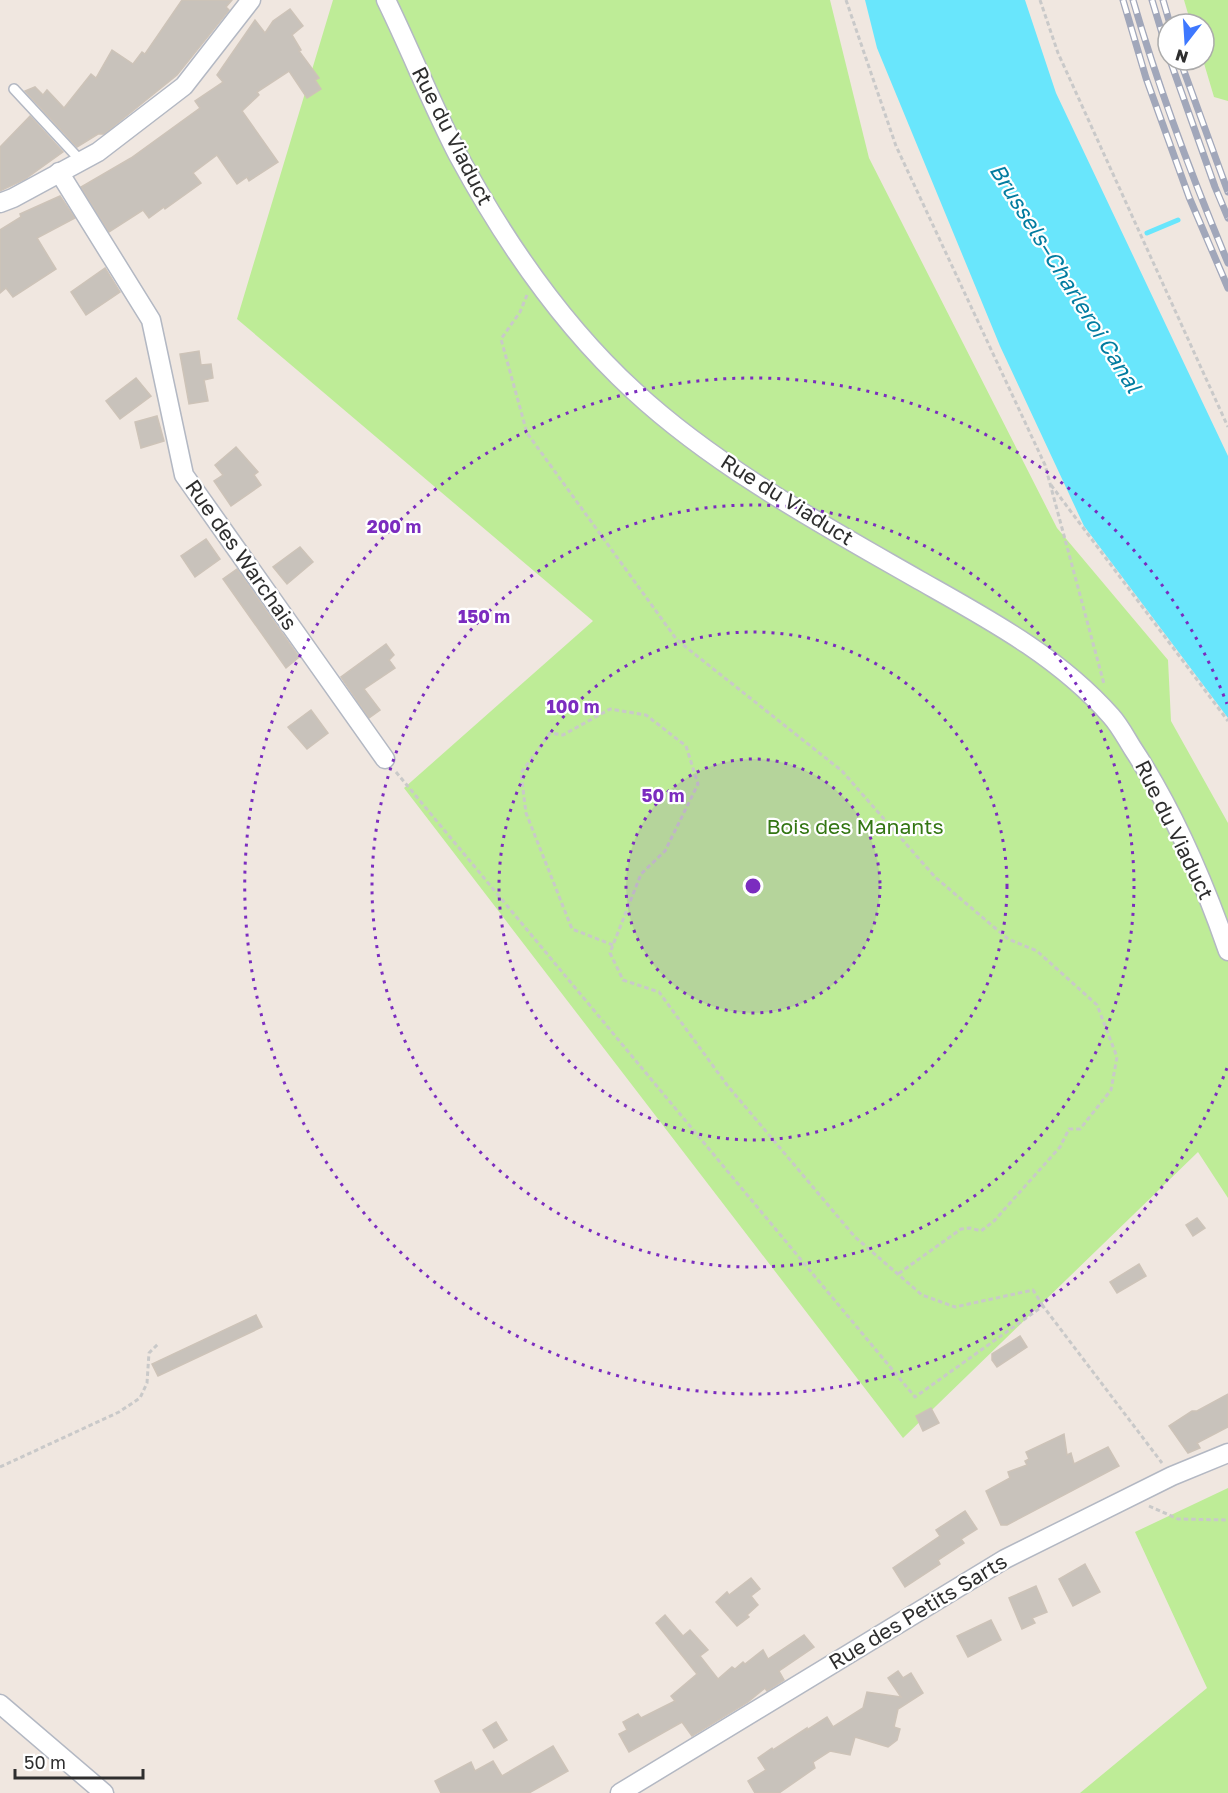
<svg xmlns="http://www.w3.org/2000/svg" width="1228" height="1793" font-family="'Golos Text',sans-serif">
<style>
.green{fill:#beec97}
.water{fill:#69e6fc}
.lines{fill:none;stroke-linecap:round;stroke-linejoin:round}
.stream{stroke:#69e6fc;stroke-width:5}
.building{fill:#c8c2bb;stroke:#cdc3b8;stroke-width:1.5}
.service-casing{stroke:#b3b8c3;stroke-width:12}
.minor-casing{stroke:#b3b8c3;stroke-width:21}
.path{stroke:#c9c9c9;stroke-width:3;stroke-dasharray:4.5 3;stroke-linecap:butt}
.service{stroke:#fff;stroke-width:9}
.minor{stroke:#fff;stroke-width:18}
.rail-casing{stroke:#a1a7ba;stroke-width:7}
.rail{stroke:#fff;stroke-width:4.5;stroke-dasharray:14;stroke-linecap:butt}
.ring{fill:none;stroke:#7b2cbf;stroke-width:3;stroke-dasharray:3 6}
.labels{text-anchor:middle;stroke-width:4.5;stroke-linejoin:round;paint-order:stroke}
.street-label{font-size:21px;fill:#2e2e2e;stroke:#fff}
.park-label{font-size:21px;fill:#337613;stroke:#fff}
.water-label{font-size:22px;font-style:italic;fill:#027ca0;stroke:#fff}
.centre{fill:#7b2cbf;stroke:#fff;stroke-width:3}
.ring-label{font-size:18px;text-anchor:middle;font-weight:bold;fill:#7b2cbf;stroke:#fff;stroke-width:4.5;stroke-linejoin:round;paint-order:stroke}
</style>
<rect width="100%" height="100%" fill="#f0e7e0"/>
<g class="green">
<path d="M333,0h497l39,158 188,370 111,132 3,61 57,102v375l-30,-46 -295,286 -499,-650 189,-167 -356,-302z"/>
<path d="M1184,0h44v101l-14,-4 -11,-37 1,-36h-13z"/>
<path d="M1228,1488v305h-148l127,-105 -72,-156z"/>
</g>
<path class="water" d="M865,0h160l31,93 172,363v262l-144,-192 -84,-180 -123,-298z"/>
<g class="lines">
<path class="stream" d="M1147,233l31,-13"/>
</g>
<g class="building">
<path d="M182,0h50l-6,7 3,3 -52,65 -73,59h-6l-21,13 -52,-56 10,-4 8,8 4,-5 17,18 27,-34 5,4 16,-28 21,14 9,-12 3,2z"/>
<path d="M290,9l13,17 -11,9 9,15 -2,1 20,27 -4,2 6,9 -14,9 -18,-27 -32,21 2,3 -17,16 36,51 -29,19 -2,-4 -10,7 -20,-29 -24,18 8,10 -36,26 -1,-2 -15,11 -6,-8 -34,22 -28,-45 50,-29 69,-50 -5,-7 28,-19 -6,-7 38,-55 10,13 8,-12z"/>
<path d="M30,116l33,36 -38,27 -25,12v-44z"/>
<path d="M60,196l15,22 -38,20 19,31 -43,28 -7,-9 -6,5v-63l21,-13 -1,-3z"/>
<path d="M105,268l15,24 -34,23 -15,-23z"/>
<path d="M199,351l2,14 10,-1 2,14 -9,2 4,21 -19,3 -9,-50z"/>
<path d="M136,378l15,18 -31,23 -14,-18z"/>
<path d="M157,416l7,25 -23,7 -6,-26z"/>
<path d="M236,447l22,25 -4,3 7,10 -30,21 -17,-25 9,-6 -8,-10z"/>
<path d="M206,539l14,20 -25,18 -14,-21z"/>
<path d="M300,547l13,15 -26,22 -14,-17z"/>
<path d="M237,569l62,88 -13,11 -63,-89z"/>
<path d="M386,644l8,11 -5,5 6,8 -31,21 16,21 -11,8 -28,-41z"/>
<path d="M311,710l17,23 -21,16 -19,-22z"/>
<path d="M1197,1218l8,10 -12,8 -7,-11z"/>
<path d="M1139,1264l7,12 -29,17 -7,-11z"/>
<path d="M256,1315l6,12 -104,49 -6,-12z"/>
<path d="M1020,1336l7,11 -30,20 -5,-7v-6z"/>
<path d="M1228,1394v33l-31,16 3,5 -12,5 -19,-27 23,-15h5z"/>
<path d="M931,1408l8,15 -16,8 -7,-15z"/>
<path d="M1064,1434l3,21 4,-2 3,11 34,-17 11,19 -112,59h-6l-15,-34 24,-13 -2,-6 19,-7 -2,-4 4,-2 -3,-7z"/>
<path d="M965,1511l12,18 -16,10 3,4 -26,17 2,4 -35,23 -12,-19 47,-32 -4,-6z"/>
<path d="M1085,1564l15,28 -27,14 -14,-27z"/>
<path d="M751,1578l9,11 -9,7 7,9 -11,10 2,2 -12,9 -21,-24 11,-10 2,3z"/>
<path d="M1036,1586l11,26 -15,6 3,5 -13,6 -13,-31z"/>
<path d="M665,1615l18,21 7,-6 18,20 -8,6 18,23 14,-12 3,2 8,-7 2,2 18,-14 5,9 36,-24 10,12 -35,24 5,9 -17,11 -2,-3 -17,14 -56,34 -10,-14 -53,30 -10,-18 8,-4 -4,-8 15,-8 3,4 34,-17 -4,-5 26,-22 -41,-51z"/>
<path d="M991,1620l10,20 -33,17 -11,-21z"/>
<path d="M898,1671l5,7 8,-5 12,20 -25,16 -4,18 6,2 -3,11 -9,7 -33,-10 -5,18 -20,-4 -17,11 2,6 -36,25h-24l-7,-12 18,-11 -8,-12 14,-10 1,2 34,-22v2l20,-13 6,10 30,-19 4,-16 34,5 -13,-19z"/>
<path d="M496,1722l11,18 -13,8 -11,-18z"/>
<path d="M553,1746l15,25 -39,22h-88l-6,-12 36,-19 4,9 18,-10 9,15z"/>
</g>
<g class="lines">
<g class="service-casing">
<path id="service" d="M14,89l67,72"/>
</g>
<g class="minor-casing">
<g id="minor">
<path d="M386,0c25,51 46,105 72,155 47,87 103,169 176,236 82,76 189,134 285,189 69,39 139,76 192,136 9,10 15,22 22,33 41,62 71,133 95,202"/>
<path d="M59,172l92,148 33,155 201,284"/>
<path d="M0,203l13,-5 85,-46 86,-66 67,-86"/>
<path d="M0,1704l104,89"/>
<path d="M620,1793l385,-234 167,-83 56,-23"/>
</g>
</g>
<g class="path">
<path d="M846,0l50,146 149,319 59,219"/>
<path d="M1040,0l18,53 170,374"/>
<path d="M527,295l-7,17 -19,27 26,94 150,207 165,131 93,106 73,62 29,12 60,54 20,52 -6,33 -31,39h-11l-9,18 -66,74 -13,10 -11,-3 -9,1 -63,45"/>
<path d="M1051,485l177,236"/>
<path d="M396,772l519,625 128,-91 119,157"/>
<path d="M613,945l-41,-16 -46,-116 -5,-40 29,-40 13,2 47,-26 36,6 40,31 12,38 -33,67 -24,23 -28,71 -3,8 13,27 36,12 68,93 128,152 67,58 33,12 78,-17 10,16"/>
<path d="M0,1467l119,-55 21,-14 7,-15 2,-30 9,-9"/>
<path d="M1149,1506l29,13 50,1"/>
</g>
<use href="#service" class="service"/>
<use href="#minor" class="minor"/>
<g class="rail-casing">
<g id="rail">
<path d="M1123,0l23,78 43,119 39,91"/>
<path d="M1133,0c26,90 59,177 95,263"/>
<path d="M1152,0l16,53"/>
<path d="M1163,0l7,24"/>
<path d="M1170,60l45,127 13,31"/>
<path d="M1180,60l48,132"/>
</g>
</g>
<use href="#rail" class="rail"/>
</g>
<circle cx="753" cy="886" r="127" fill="#7b2cbf" fill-opacity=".12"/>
<g class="ring">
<circle cx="753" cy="886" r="127"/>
<circle cx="753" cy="886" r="254"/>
<circle cx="753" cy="886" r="381"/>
<path d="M1227 1068A508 508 0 1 1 1227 704"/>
</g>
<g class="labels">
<g class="street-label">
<text transform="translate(452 136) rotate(63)" y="7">Rue du Viaduct</text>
<text transform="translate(787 500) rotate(32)" y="7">Rue du Viaduct</text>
<text transform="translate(241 555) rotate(55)" y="7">Rue des Warchais</text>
<text transform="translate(1174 830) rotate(64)" y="7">Rue du Viaduct</text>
<text transform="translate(918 1612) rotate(-31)" y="7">Rue des Petits Sarts</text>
</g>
<g class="park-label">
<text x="855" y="834">Bois des Manants</text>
</g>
<g class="water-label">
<text transform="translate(1066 278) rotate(58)" y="8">Brussels–Charleroi Canal</text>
</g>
</g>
<circle cx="753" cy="886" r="9" class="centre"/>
<g class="ring-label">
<text x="394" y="533">200 m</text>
<text x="484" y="623">150 m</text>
<text x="573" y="713">100 m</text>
<text x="663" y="802">50 m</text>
</g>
<g transform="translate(1186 42) rotate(197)"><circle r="28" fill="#ffffff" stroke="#ababab" stroke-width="1.5"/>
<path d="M0-4.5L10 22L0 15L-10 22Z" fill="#3e78ff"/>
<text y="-9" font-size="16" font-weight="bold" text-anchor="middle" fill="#2e2e2e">N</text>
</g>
<path d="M15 1769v9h128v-9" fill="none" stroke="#2e2e2e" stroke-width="3"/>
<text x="24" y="1769" font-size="18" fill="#2e2e2e" stroke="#ffffff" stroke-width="4.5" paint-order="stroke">50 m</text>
</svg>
